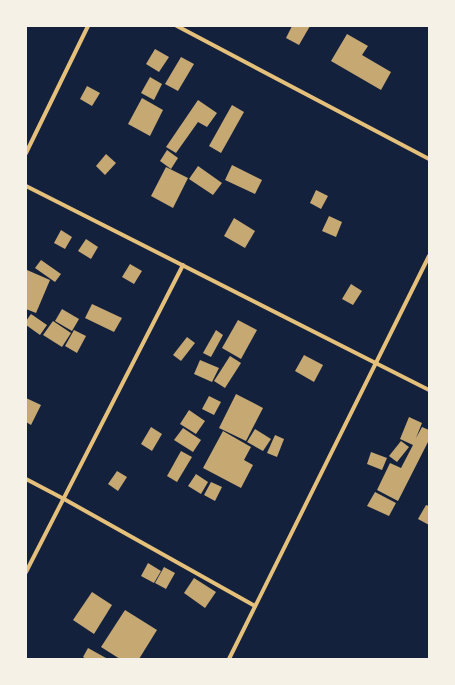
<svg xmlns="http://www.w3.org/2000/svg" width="455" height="685" font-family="Helvetica,sans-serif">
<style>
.building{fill:#c6a872}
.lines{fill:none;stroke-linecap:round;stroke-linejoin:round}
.minor{stroke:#e5c07b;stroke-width:4}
</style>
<rect width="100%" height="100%" fill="#14213d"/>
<g class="building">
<path d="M292,26h18l-11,19 -13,-7z"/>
<path d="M347,34l21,12 -6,9 29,17 -10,18 -50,-29z"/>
<path d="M155,49l14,8 -10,15 -13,-8z"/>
<path d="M181,57l13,7 -16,27 -13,-7z"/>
<path d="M150,77l12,7 -8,16 -13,-7z"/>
<path d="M87,86l13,7 -8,13 -12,-7z"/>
<path d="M142,98l21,12 -13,26 -22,-12z"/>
<path d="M198,100l19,13 -10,14 -9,-5 -22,31 -10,-6z"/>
<path d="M232,105l12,7 -23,41 -12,-7z"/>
<path d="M167,150l11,8 -7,11 -11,-8z"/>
<path d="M106,154l10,9 -11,12 -9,-9z"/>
<path d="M232,165l30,15 -7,14 -30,-14z"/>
<path d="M198,166l24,17 -9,12 -24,-16z"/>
<path d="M166,167l22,11 -15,30 -22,-12z"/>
<path d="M316,190l12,6 -7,13 -11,-6z"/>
<path d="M329,216l13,6 -6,15 -14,-6z"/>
<path d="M234,218l21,13 -10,17 -21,-12z"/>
<path d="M61,230l11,7 -7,12 -11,-6z"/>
<path d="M86,239l12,8 -7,12 -13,-8z"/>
<path d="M41,260l20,14 -6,8 -20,-14z"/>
<path d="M130,264l12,7 -8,13 -12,-7z"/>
<path d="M27,270l23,10 -14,33 -10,-4v-36z"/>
<path d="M351,284l11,7 -9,14 -11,-6z"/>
<path d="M92,304l30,14 -8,14 -29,-14z"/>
<path d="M62,309l17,10 -7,12 -17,-10z"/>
<path d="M31,314l16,11 -7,10 -14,-10v-4z"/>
<path d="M238,320l19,10 -16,29 -19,-11z"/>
<path d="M53,321l18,12 -9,14 -19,-12z"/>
<path d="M74,330l12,6 -9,17 -12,-7z"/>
<path d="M216,330l7,5 -12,22 -8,-4z"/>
<path d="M187,337l8,6 -14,18 -8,-6z"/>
<path d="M304,355l19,10 -9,17 -19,-11z"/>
<path d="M230,356l11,7 -16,25 -11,-7z"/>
<path d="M200,360l19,8 -7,14 -18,-8z"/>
<path d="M236,394l27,14 -17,33 -27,-13z"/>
<path d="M209,396l12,6 -7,13 -12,-6z"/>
<path d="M26,398l15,7 -10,20 -5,-3z"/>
<path d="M189,410l16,11 -9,13 -16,-10z"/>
<path d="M409,417l13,6 -6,15 6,-11 7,3v10l-31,61 -21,-11 13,-27 11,5 12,-23 -13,-6z"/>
<path d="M151,427l11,7 -10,17 -11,-7z"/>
<path d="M183,428l18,12 -8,12 -19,-12z"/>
<path d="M255,429l16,10 -8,12 -16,-9z"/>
<path d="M223,431l28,16 -7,13 9,5 -12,23 -38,-20z"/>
<path d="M275,435l9,4 -7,18 -10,-4z"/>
<path d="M401,441l8,6 -12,15 -8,-6z"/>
<path d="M181,451l11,6 -15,25 -10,-6z"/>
<path d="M371,452l16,6 -5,12 -15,-6z"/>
<path d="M117,471l10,6 -9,14 -10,-7z"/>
<path d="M196,474l12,8 -7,12 -13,-8z"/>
<path d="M211,482l11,5 -7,14 -11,-6z"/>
<path d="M375,492l21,11 -7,13 -22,-10z"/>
<path d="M426,505l3,1v19l-11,-6z"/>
<path d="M148,563l13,8 -7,12 -13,-7z"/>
<path d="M164,567l11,6 -9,16 -11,-6z"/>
<path d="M194,578l22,14 -11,16 -21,-15z"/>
<path d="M92,592l20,13 -18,29 -21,-14z"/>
<path d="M125,610l32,20 -18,29h-19l-19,-12z"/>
<path d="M88,648l18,10 -1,1h-19l-3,-2z"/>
</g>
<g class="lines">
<g class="minor">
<path d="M177,26l252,133"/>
<path d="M26,153l62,-127"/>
<path d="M26,186l403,204"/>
<path d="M26,479l38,20 191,107"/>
<path d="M26,572l157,-307"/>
<path d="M229,659l200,-403"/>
</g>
</g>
<rect width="455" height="685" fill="none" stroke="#f6f1e7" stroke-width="54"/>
</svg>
